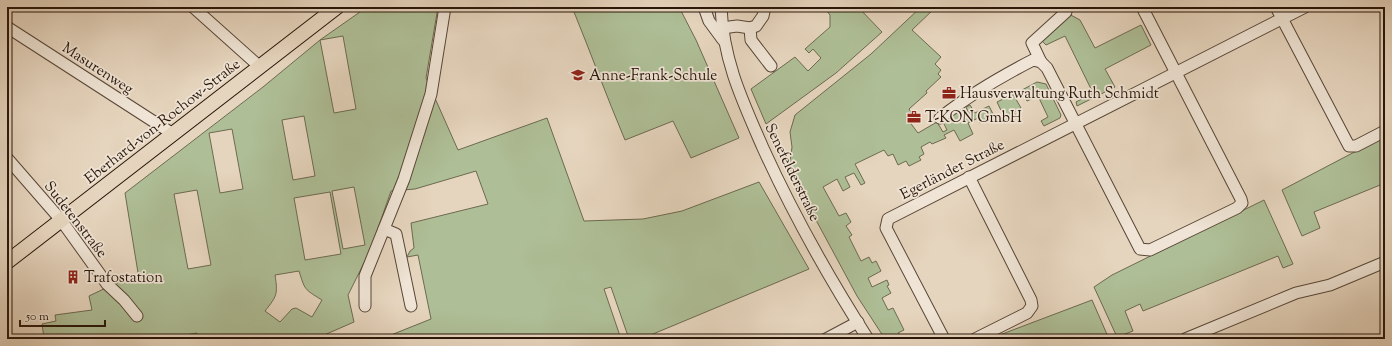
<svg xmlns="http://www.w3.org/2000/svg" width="1392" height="346" font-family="'Sorts Mill Goudy',serif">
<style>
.green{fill:#aebe96;stroke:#6c6a50;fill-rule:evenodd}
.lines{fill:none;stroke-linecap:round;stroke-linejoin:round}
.minor-casing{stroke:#584637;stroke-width:13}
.major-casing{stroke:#29160a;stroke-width:16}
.minor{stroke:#efe4d5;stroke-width:11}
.major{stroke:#e6d5be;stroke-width:14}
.labels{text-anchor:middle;stroke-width:3.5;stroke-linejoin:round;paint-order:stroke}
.street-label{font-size:15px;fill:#29160a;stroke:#efe4d5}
.poi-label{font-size:15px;fill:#29160a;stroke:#efe4d5;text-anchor:start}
</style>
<rect width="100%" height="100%" fill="#e6d5be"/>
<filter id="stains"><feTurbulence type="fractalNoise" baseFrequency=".005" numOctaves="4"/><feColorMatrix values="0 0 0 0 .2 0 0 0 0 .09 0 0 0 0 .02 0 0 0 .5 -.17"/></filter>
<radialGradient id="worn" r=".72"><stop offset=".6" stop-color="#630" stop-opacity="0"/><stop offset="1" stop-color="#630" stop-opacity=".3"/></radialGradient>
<g class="green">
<path d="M367,7h71l-12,71 32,72 89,-32 37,103 59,-2 39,-8 77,-29 50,87 -168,70h-12l-18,-52 -7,2 17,50h-240l50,-20 -13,-64 -11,2 3,-6 4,-3 -3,-25 77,-19 -12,-33 -61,18 -24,2 -21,60 -22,44 6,27 -39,17h-116l-2,-6 -24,4v2h-135l6,-1 -2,-14 14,-3 -1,-6 37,-5 -3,-14 27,-13 23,-4 -14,-86 138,-106 57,-47zM343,36l13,73 -22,4 -14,-73zM304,116l11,60 -22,4 -11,-60zM232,129l11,60 -23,4 -11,-60zM354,187l11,58 -22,4 -11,-58zM197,190l14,75 -23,4 -14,-75zM330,192l11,62 -36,6 -11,-62zM299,271c6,19 5,18 23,29l-10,17 -16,-9 -4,1 -12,13 -15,-11c12,-15 13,-17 10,-36z"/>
<path d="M572,7h107l17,33 43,98 -48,20 -18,-37 -48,19c-19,-45 -35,-89 -53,-133z"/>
<path d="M814,7h44l24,25 -46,41 -70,51 -15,-35 44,-32 13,14 13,-13 -8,-9 -4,4 -4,-4 25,-22v-12l-4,-5 -7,1z"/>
<path d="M921,7h15l-24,23 29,27 -6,7 6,6 -3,4 3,3 -15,14 1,2 -18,16 2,3 -5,5 12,16 19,-11 6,10 4,-2 -5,-10 18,-10 4,5 4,-3 -2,-5 4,-2 5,8 14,-7 5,10 -14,7 -2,-5 -10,5 5,11 -13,7 -6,-11 -10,5 2,3 -14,6 -2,-2 -9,5 3,7 -5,3 2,3 -12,6 -3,-5 -8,4 -5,-11 -5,2 -4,-6 -29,14 10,19 -4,2 -7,-12 -9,4 5,10 -7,4 -6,-12 -14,8 16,29 7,-3 5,9 -5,4 6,9 -3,2 12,24 8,-4 3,6 4,-2 5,10 -13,7 4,9 15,-7 2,5 -2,1 4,7 -9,5 6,12 5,-2 11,22 -6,3 3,6h-16l-28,-43 -68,-126 3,-23 -2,-15 5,-17 76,-61z"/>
<path d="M1069,14l11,6 15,28 46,-23 10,20 -46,24 10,18 -38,19 -1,-4 17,-9 -28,-57 -19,9 -6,-6z"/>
<path d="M1037,82l9,2 15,31 -1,3 -16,8 -3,-5 7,-4 -10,-21 -11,5 -5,-11z"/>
<path d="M1013,94l8,14 -7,4 2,4 -10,5 -9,-19z"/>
<path d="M1385,136v47l-71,29 6,16 -18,8 -20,-46z"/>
<path d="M1264,200l29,64 -10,4 -5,-12 -135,55 -3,-7 -15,7 8,20 -16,6 -23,-50 18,-12z"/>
<path d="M1092,300l17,39h-18l-1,-4 -11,4h-90z"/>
</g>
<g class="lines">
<g class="minor-casing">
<g id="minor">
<path d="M193,7l67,60"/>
<path d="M704,7l5,14 14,19"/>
<path d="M721,7c2,53 21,93 42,141 30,66 66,130 105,191"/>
<path d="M1276,7l73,139h7l29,-15"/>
<path d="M7,27l166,107"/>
<path d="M722,28l15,-2 13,2 6,-2 7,-10 2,-9"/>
<path d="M750,28l1,12 20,26"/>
<path d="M1041,62l-9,-19 34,-31"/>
<path d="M940,118c29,-23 60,-41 93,-58l8,2 6,6 93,181 10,1 87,-42 5,-5 -1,-4 -99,-192"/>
<path d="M7,158l54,62 46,64 17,16 13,16"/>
<path d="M969,177l62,123 1,6 -5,7 -52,26"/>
<path d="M384,229l12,5 15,72"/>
<path d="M365,306v-30l39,-97 27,-85 14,-87"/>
<path d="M826,339l32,-17"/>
<path d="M944,339l-58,-111 2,-9 417,-212"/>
<path d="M1185,339l111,-46 34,-8 55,-23"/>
</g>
</g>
<g class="major-casing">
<path id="major" d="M7,262l330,-255"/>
</g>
<use href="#minor" class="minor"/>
<use href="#major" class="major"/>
</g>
<defs>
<g id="school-bare" transform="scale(1.08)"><path d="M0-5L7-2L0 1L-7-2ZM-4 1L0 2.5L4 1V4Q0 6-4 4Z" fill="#8f2418" stroke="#efe4d5" stroke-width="2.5" paint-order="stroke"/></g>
<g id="office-bare" transform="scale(1.08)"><path d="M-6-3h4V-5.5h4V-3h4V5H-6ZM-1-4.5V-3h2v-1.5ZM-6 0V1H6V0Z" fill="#8f2418" stroke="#efe4d5" stroke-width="2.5" paint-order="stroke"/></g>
<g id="building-bare" transform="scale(1.08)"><path d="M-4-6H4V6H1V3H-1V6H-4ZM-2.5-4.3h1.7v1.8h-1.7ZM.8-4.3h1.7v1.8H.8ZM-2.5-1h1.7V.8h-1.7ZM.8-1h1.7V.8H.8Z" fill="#8f2418" stroke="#efe4d5" stroke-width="2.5" paint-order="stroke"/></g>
</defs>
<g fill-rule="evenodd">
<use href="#school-bare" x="578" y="75"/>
<use href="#office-bare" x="949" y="93"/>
<use href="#office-bare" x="914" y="117"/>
<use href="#building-bare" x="73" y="277"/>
</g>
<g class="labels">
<g class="street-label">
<text transform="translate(98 68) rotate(33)" y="5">Masurenweg</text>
<text transform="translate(162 121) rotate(-38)" y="5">Eberhard-von-Rochow-Straße</text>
<text transform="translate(952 169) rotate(-27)" y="5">Egerländer Straße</text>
<text transform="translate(793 172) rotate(64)" y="5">Senefelderstraße</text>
<text transform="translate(76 219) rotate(52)" y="5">Sudetenstraße</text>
</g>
<g class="poi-label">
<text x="589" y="80">Anne-Frank-Schule</text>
<text x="960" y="98">Hausverwaltung Ruth Schmidt</text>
<text x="925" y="122">T-KON GmbH</text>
<text x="84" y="282">Trafostation</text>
</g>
</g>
<rect width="1392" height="346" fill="none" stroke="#e6d5be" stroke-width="24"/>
<rect x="8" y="8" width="1376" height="330" fill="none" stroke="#29160a" stroke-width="2"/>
<rect x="12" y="12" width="1368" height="322" fill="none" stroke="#29160a"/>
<path d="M20 320v6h85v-6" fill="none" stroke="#29160a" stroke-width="2"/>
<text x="26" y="320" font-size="12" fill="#29160a" stroke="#efe4d5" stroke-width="3" paint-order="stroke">50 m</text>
<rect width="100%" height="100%" filter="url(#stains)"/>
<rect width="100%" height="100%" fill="url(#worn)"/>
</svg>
